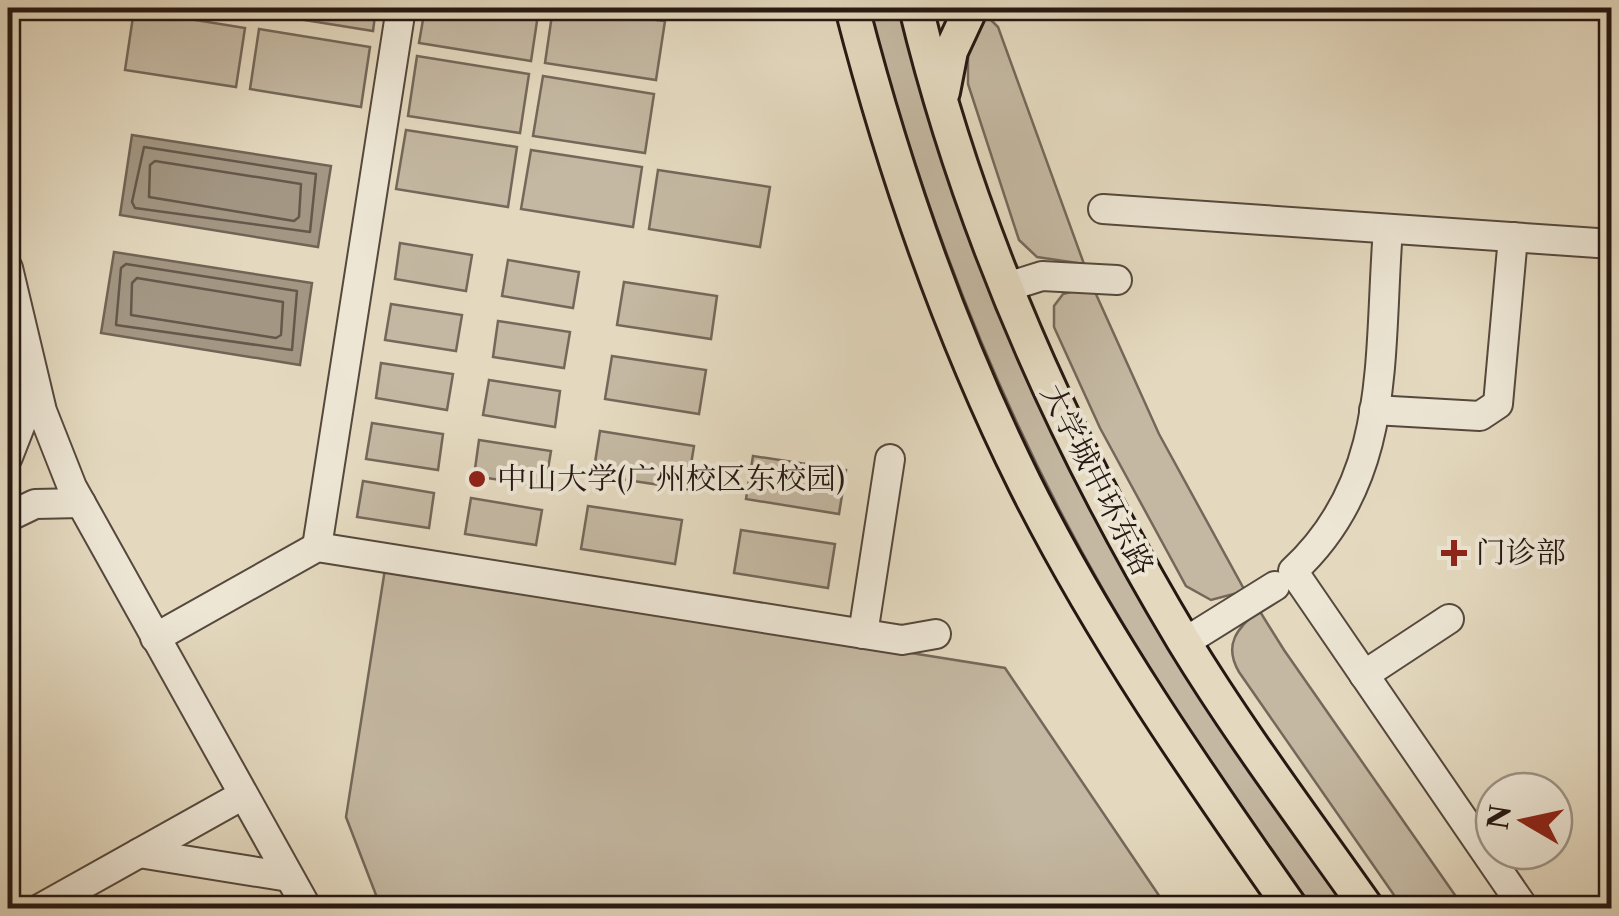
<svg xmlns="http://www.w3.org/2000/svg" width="1619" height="916" font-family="'Libre Caslon Text','Noto Serif SC',serif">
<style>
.green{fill:#c4b8a2;stroke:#74685a;stroke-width:2.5}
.water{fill:#a39784;stroke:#716456;stroke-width:2.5}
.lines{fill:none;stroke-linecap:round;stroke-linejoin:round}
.shore{stroke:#64584b;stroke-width:2.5}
.minor-casing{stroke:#55483d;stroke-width:32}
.major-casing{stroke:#251812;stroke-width:38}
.minor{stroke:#ede6d5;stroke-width:28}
.major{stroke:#e4d9bf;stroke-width:32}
.poi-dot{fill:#8f2418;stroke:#ede6d5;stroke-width:4}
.labels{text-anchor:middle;stroke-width:8;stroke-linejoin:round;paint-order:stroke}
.poi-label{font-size:30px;fill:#251812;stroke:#ede6d5;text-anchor:start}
.street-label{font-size:30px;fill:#251812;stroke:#ede6d5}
</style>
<rect width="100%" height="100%" fill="#e4d9bf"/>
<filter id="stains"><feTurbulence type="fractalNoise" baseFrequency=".002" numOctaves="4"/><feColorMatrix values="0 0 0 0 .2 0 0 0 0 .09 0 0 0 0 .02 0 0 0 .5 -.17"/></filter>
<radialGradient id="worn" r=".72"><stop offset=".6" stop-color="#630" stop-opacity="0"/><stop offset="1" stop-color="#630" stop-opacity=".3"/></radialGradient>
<g class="green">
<path d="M262,8h114l-3,23 -112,-18z"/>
<path d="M425,8h114l-8,53 -112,-18z"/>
<path d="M553,8l112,13 -9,59 -111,-17z"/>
<path d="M869,8h31c51,196 123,391 226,566 68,115 145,225 221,334h-35c-73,-103 -145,-207 -208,-317 -105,-182 -181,-380 -235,-583z"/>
<path d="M134,10l111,18 -9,59 -111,-17z"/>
<path d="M981,10l17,17 86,237 -47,-7 -18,-17 -51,-156v-34z"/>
<path d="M259,29l111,18 -9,60 -111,-18z"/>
<path d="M417,56l112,18 -9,59 -112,-17z"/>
<path d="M543,76l111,18 -9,59 -112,-17z"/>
<path d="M406,130l111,17 -9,60 -112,-18z"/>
<path d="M531,150l111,17 -9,60 -112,-18z"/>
<path d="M658,170l112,17 -10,60 -111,-18z"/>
<path d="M400,243l72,12 -6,36 -71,-12z"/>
<path d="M508,260l71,12 -6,36 -71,-12z"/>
<path d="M624,282l93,14 -6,43 -94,-14z"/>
<path d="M1075,291l20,1 64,142 86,157 -34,9 -25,-14 -86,-158 -46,-101v-21l9,-12z"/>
<path d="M391,304l71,11 -6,36 -71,-11z"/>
<path d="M498,321l72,11 -6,36 -71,-11z"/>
<path d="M612,356l94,14 -7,44 -94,-15z"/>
<path d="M381,363l72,11 -6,36 -71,-12z"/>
<path d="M489,380l71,11 -5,36 -72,-12z"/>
<path d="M372,423l71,11 -5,36 -72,-11z"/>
<path d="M600,431l94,15 -7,43 -94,-14z"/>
<path d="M479,440l72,11 -6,36 -71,-11z"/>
<path d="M753,456l93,14 -7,44 -93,-15z"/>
<path d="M363,481l71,12 -5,35 -72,-11z"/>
<path d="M471,498l71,12 -6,35 -71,-11z"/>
<path d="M588,506l94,14 -7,44 -94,-15z"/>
<path d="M741,530l94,14 -7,44 -94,-15z"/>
<path d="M385,569l620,99 159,235 -7,5h-776l-35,-91z"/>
<path d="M1259,610l25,40 180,258h-61l-164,-236c-16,-27 -2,-44 20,-62z"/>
</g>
<g class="water">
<path d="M132,135l199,31 -13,81 -198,-32z"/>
<path d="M114,252l198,31 -12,82 -199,-32z"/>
</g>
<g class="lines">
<g class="shore">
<path d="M144,147l172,27 -6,58 -175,-24 -3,-6z"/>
<path d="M155,161l146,23 -2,33 -5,4 -145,-24 1,-32z"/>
<path d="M126,264l171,27 -5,59 -176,-25 5,-57z"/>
<path d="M137,278l146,24 -2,33 -5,3 -145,-23 1,-32z"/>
</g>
<g class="minor-casing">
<g id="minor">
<path d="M1103,209l509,35"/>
<path d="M1388,229c-10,126 5,250 -95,342l231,337"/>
<path d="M8,268l34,143 30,76 235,421"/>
<path d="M1007,287l35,-11 75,4"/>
<path d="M1374,410l106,6 18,-12 15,-167"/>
<path d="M8,457l27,-69"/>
<path d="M8,517l27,-13 46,-1"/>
<path d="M317,547l84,-539"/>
<path d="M863,634l27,-175"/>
<path d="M155,638l162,-91 585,93 34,-6"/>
<path d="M1185,642l90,-56"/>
<path d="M1364,675l85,-56"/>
<path d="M139,853l150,24"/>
<path d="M41,908l202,-113"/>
</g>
</g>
<g class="major-casing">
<g id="major">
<path d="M852,8c42,163 98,325 173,476 75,150 171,288 266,424"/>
<path d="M916,8c54,223 149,435 267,632 56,92 122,180 184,268"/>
<path d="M943,92l8,-41 20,-43"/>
</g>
</g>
<use href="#minor" class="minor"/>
<use href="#major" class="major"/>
</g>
<g class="poi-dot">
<circle cx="477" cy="479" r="10"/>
<path d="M1449 538h10v10h10v10h-10v10h-10v-10h-10v-10h10z"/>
</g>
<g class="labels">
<g class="poi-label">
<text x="497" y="489">中山大学(广州校区东校园)</text>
<text x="1476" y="563">门诊部</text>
</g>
<g class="street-label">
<text transform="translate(1097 480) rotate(63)" y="10">大学城中环东路</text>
</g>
</g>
<rect width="1619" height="916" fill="none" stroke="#e4d9bf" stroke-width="40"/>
<rect x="10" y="10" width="1599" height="896" fill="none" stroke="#251812" stroke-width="5"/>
<rect x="20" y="20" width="1579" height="876" fill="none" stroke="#251812" stroke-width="2.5"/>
<g transform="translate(1524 821) rotate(279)"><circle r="48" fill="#ede6d5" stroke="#9d9487" stroke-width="2.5"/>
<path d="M0-8L18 38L0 25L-18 38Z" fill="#8f2418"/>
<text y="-15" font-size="28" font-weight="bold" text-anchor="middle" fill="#251812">N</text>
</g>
<rect width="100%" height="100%" filter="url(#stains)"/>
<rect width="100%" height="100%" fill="url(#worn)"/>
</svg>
